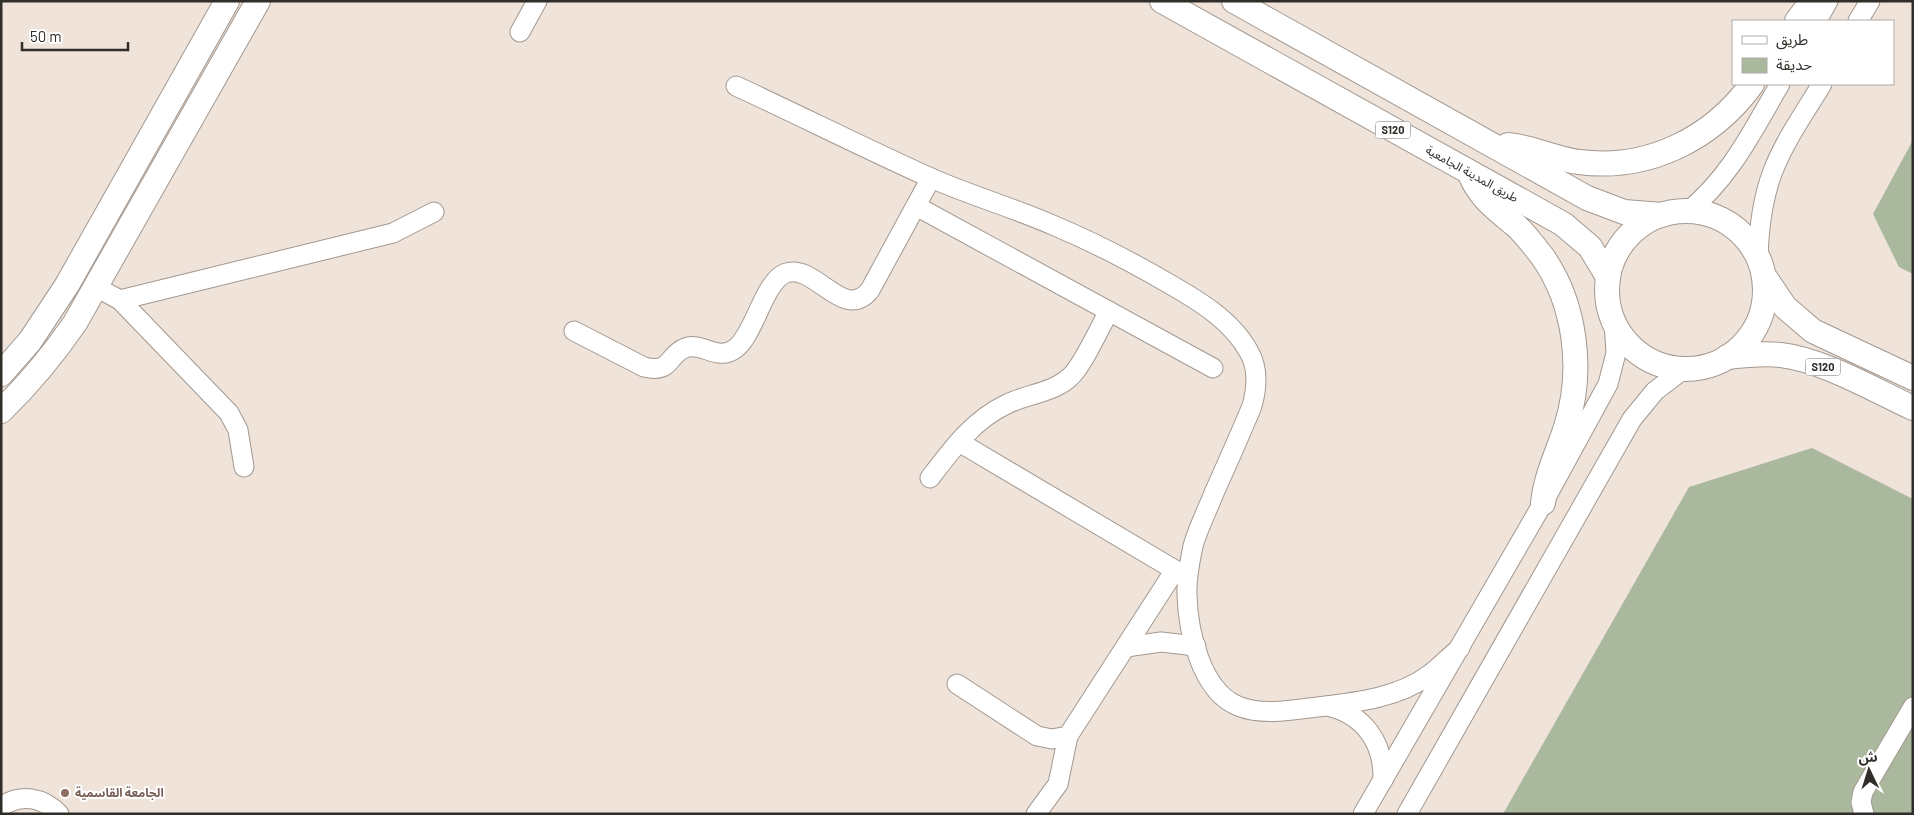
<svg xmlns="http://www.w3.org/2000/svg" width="1914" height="815" font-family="Barlow,'Noto Sans Arabic',sans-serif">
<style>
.green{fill:#aab89d}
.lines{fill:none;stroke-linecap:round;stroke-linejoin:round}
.minor-casing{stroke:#a3988f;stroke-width:21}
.major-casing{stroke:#a3988f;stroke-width:26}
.minor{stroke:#fff;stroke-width:19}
.major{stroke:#fff;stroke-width:24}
.education-dot{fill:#8d6e63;stroke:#fff;stroke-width:2}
.labels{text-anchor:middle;stroke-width:4;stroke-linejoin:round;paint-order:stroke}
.shield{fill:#fff;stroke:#6f6c69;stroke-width:1}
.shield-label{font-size:11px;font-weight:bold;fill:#312d29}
.street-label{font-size:12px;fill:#312d29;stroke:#fff}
.education-label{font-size:12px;font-weight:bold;fill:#785e54;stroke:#fff;text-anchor:start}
</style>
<rect width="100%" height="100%" fill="#efe3da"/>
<g class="green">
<path d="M1913,140v134l-14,-7 -26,-53z"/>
<path d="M1812,448l101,51v315h-410l186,-327z"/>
</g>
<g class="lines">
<g class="minor-casing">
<g id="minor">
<path d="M1817,21l11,-20"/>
<path d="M1858,21l12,-20"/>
<path d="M520,32l17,-31"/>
<path d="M736,86c65,30 130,63 195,92 41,18 83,30 124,48 38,16 75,35 111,56 30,17 66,38 83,70 10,17 8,36 3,54 -12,29 -25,58 -38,87 -7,18 -16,35 -21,53 -3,15 -7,33 -6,49 1,36 14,96 51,111 21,9 49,5 71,2 40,-5 86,-8 120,-33 11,-8 20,-18 31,-27"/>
<path d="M916,206l297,162"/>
<path d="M1687,212c43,-34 66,-82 93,-128"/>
<path d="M1758,257c1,-30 4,-58 15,-86 12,-31 32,-59 49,-87"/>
<path d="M96,287l24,13 273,-67 41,-21"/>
<path d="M120,300l109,113 9,17 6,37"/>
<path d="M574,331l70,36c28,7 23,-12 41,-19 18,-7 32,15 51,0 19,-15 28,-67 50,-75 29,-10 58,50 84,17l61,-112"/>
<path d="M959,442l226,134"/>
<path d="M930,478c22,-29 43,-58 77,-74 20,-10 46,-11 63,-27 12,-10 30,-50 39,-66"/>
<path d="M1126,647l35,-5 35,4"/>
<path d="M957,684l80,52 15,3 16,-3 107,-166"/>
<path d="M1327,706c37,8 57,37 56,74"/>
<path d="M1,807c19,-14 42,-10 58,7"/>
<path d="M1036,814l22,-30 10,-48"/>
<path d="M1363,814l180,-311 65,-119 8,-31 -2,-31"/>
<path d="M1407,814l225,-395 23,-28 29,-22"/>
<path d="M1864,814l-3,-12 2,-10 50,-85"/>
</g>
</g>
<g class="major-casing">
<g id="major">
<path d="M1162,1l401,223 27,23 18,30"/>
<path d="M1234,1l353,197 37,14 38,3"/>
<path d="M1797,21l15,-20"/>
<path d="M1508,145c24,2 47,14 71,17 69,9 133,-23 173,-78"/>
<path d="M1470,174c9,23 26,35 44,50 11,9 19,21 28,32 34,48 42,115 24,171 -8,25 -20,48 -23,76"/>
<circle cx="1686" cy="290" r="79"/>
<path d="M1764,276l21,31 28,24 100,47"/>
<path d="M1727,357c18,-2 36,-4 54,-2 42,5 93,35 132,53"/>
<path d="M1,374l29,-33 37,-56 160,-284"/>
<path d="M1,411c28,-27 52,-56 74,-88l183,-322"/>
</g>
</g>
<use href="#minor" class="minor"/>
<use href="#major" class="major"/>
</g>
<circle class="education-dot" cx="65" cy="793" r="5"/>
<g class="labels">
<g class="shield">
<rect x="1375.5" y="121.5" width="35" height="17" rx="4"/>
<rect x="1805.5" y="358.5" width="35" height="17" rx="4"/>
</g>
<g class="shield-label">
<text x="1393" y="134">S120</text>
<text x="1823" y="371">S120</text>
</g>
<g class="street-label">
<text transform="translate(1472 174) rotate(29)" y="4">طريق المدينة الجامعية</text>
</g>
<g class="education-label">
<text x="75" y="797">الجامعة القاسمية</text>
</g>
</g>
<rect width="1914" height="815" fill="none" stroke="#312d29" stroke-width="5"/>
<rect x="1732" y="20" width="162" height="65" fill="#ffffff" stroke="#adaba9"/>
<rect x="1742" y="36" width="25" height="8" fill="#ffffff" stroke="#adaba9"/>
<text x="1776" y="45" font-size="15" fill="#312d29">طريق</text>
<rect x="1742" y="58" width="25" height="15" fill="#aab89d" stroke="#adaba9"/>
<text x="1776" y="70" font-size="15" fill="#312d29">حديقة</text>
<g transform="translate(1869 770) rotate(356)" stroke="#ffffff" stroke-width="4" paint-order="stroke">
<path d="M0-4L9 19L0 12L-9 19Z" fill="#312d29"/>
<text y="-8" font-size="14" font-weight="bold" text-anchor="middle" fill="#312d29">ش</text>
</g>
<path d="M22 42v8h106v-8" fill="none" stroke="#312d29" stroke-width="2.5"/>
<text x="30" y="42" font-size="15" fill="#312d29" stroke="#ffffff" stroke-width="4" paint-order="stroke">50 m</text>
</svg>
